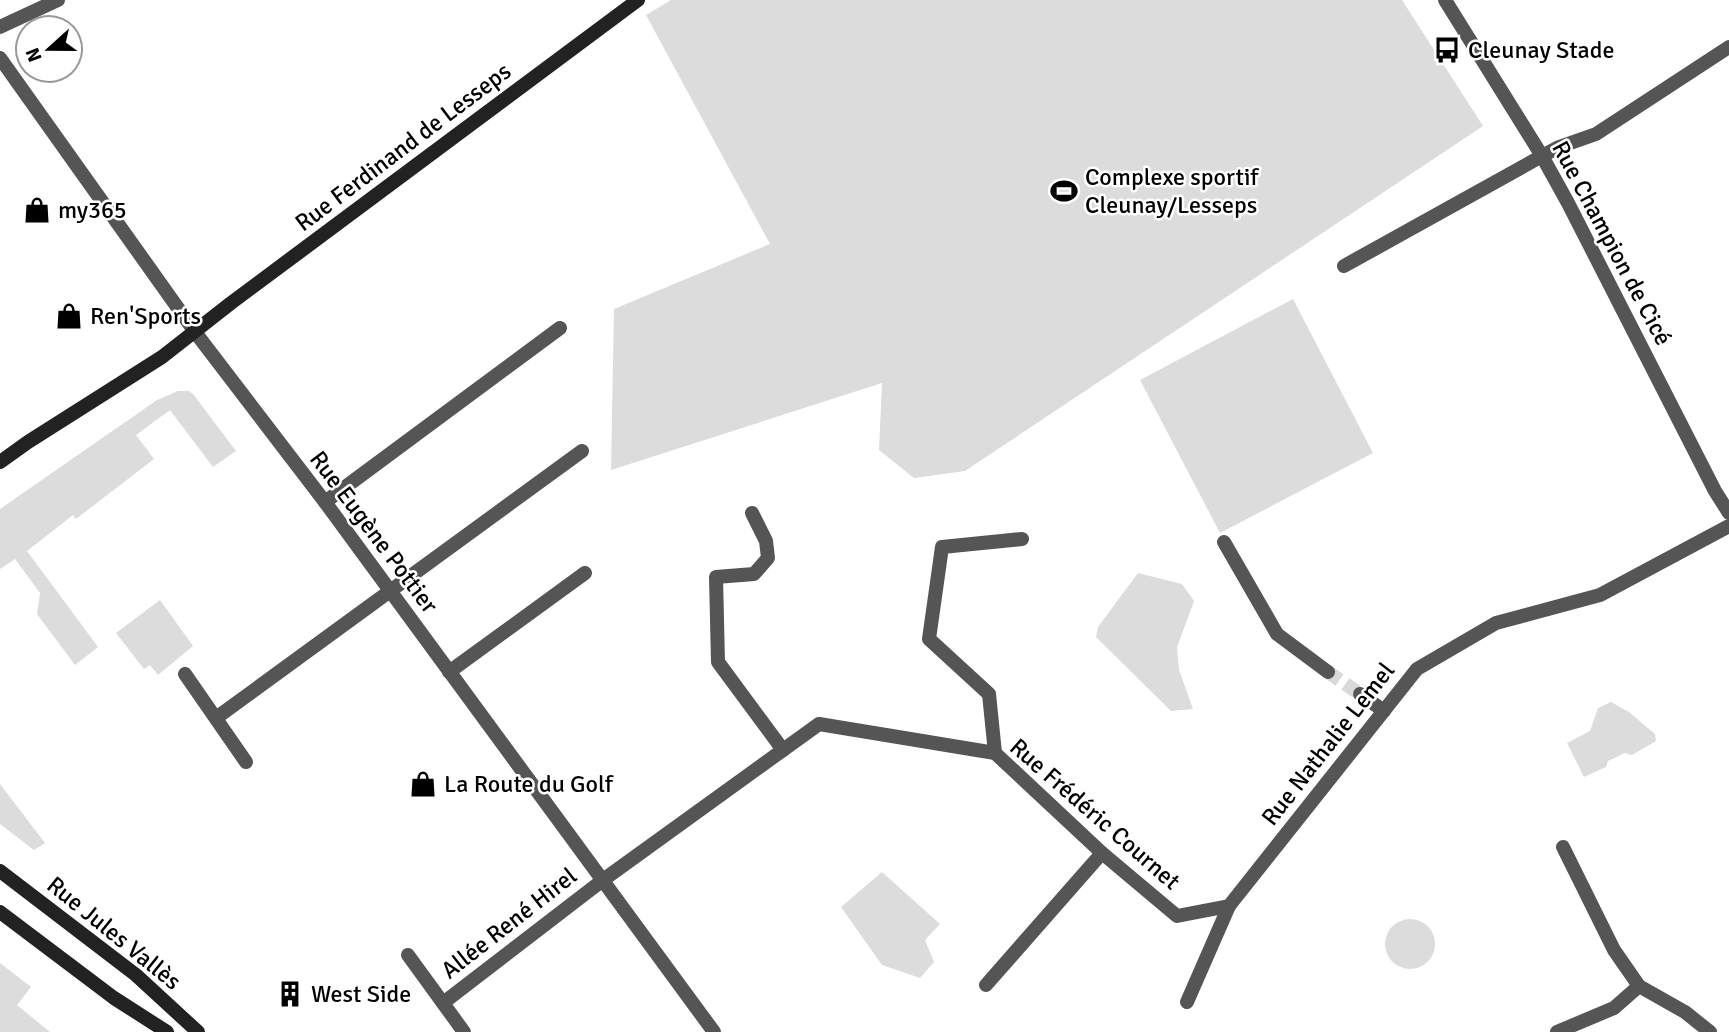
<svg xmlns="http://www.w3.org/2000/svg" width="1729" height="1032" font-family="Signika,sans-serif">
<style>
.green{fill:#dcdcdc}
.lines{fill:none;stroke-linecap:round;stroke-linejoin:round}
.minor-tunnel{stroke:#d9d9d9;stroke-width:14;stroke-dasharray:14 7;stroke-linecap:butt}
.minor{stroke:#555;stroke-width:14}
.tertiary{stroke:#555;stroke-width:14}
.secondary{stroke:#222;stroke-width:14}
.labels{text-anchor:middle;stroke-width:5;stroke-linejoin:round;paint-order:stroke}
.poi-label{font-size:24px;fill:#000;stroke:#fff;text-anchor:start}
.street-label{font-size:24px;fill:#000;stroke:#fff}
</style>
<rect width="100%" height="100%" fill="#fff"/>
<g class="green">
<path d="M671,0h731l81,126 -518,345 -51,7 -35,-28 3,-67 -271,87 3,-161 156,-65 -124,-229z"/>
<path d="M1293,299l80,154 -153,80 -80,-153z"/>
<path d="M178,391h11l4,3 43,57 -23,16 -43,-57 -34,25 18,24 -78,60 -3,-4 -46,36 71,96 -23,18 -38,-51 3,-21 -25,-34 -15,10v-60l157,-109z"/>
<path d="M1138,573l44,11 12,17 -17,46 2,23 14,39 -22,2 -75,-74 2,-10z"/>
<path d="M160,600l33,46 -35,29 -8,-10 -6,4 -28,-36z"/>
<path d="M1611,702l18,10 26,22 1,7 -24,14 -7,-2 -17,8 -2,6 -22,10 -17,-34 23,-12 8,-23z"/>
<path d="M0,784l45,59 -11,7 -34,-26z"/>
<path d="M882,872l58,52 -15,16 9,22 -14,16 -38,-13 -41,-58z"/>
<circle cx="1410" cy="944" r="25"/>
<path d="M0,963l31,24 -14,18 33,27h-50z"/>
</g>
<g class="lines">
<path class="minor-tunnel" d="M1328,672l32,22"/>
<g class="minor">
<path d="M1445,0l97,156 26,47 147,288 14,22"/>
<path d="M0,27l58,-27"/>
<path d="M0,58l195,274"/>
<path d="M1344,266l198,-110 17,-9 37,-13 133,-87"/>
<path d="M325,502l235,-174"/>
<path d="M752,513l14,28 2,17 -14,16 -38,3 2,85 65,88"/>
<path d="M1224,542l53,92 51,38"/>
<path d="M449,672l136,-99"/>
<path d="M185,674l61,88"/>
<path d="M1360,694l24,17"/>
<path d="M216,718l366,-267"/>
<path d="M995,753l-6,-59 -60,-55 13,-92 80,-8"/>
<path d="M1563,847l51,103 25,36 46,26 25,20"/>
<path d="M408,955l56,77"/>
<path d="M986,985l116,-132"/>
<path d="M1187,1002l42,-96 188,-237 79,-46 104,-28 129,-69"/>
<path d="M443,1003l160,-123 216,-156 176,29 107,100 75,63 52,-10"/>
<path d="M1557,1032l57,-24 25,-22"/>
</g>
<path class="tertiary" d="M195,332l130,170 389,530"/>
<g class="secondary">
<path d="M0,462l28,-20 134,-85 69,-54 407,-303"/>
<path d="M0,871l136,104 62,57"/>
<path d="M0,912l114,86 53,34"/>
</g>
</g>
<defs>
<g id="bus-bare" transform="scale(2.1)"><path d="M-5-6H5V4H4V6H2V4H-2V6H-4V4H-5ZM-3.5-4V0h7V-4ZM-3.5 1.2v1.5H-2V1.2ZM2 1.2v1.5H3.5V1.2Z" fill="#000" stroke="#fff" stroke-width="2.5" paint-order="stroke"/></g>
<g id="stadium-bare" transform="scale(2.1)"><path d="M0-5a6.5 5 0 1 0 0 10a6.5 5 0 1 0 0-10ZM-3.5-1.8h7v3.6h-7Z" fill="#000" stroke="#fff" stroke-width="2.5" paint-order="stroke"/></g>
<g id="shop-bare" transform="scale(2.1)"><path d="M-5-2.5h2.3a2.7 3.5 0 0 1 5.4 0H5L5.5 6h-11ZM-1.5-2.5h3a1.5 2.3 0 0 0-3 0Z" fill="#000" stroke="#fff" stroke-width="2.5" paint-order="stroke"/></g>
<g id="building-bare" transform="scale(2.1)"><path d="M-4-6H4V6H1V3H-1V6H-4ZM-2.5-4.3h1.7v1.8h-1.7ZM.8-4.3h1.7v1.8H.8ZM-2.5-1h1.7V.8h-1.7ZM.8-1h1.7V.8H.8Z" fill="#000" stroke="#fff" stroke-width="2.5" paint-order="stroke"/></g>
</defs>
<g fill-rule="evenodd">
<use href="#bus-bare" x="1447" y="50"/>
<use href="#stadium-bare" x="1064" y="191"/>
<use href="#shop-bare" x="37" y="210"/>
<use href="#shop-bare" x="69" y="316"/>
<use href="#shop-bare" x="423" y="784"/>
<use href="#building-bare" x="290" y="994"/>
</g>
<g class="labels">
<g class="poi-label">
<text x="1468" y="58">Cleunay Stade</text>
<text x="1085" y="185">Complexe sportif<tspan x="1085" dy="28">Cleunay/Lesseps</tspan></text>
<text x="58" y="218">my365</text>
<text x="90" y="324">Ren'Sports</text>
<text x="444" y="792">La Route du Golf</text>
<text x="311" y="1002">West Side</text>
</g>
<g class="street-label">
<text transform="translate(403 147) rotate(-37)" y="8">Rue Ferdinand de Lesseps</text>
<text transform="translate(1612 243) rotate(62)" y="8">Rue Champion de Cicé</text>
<text transform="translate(374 532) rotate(53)" y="8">Rue Eugène Pottier</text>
<text transform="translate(1328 744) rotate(-52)" y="8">Rue Nathalie Lemel</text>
<text transform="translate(1095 814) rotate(41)" y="8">Rue Frédéric Cournet</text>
<text transform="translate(509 923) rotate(-38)" y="8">Allée René Hirel</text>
<text transform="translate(114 933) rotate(39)" y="8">Rue Jules Vallès</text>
</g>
</g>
<g transform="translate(49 49) rotate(249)"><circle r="33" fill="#ffffff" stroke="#999999" stroke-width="2"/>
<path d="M0-5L12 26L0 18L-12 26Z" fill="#000000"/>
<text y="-10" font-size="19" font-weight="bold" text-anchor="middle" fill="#000000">N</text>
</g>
</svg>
